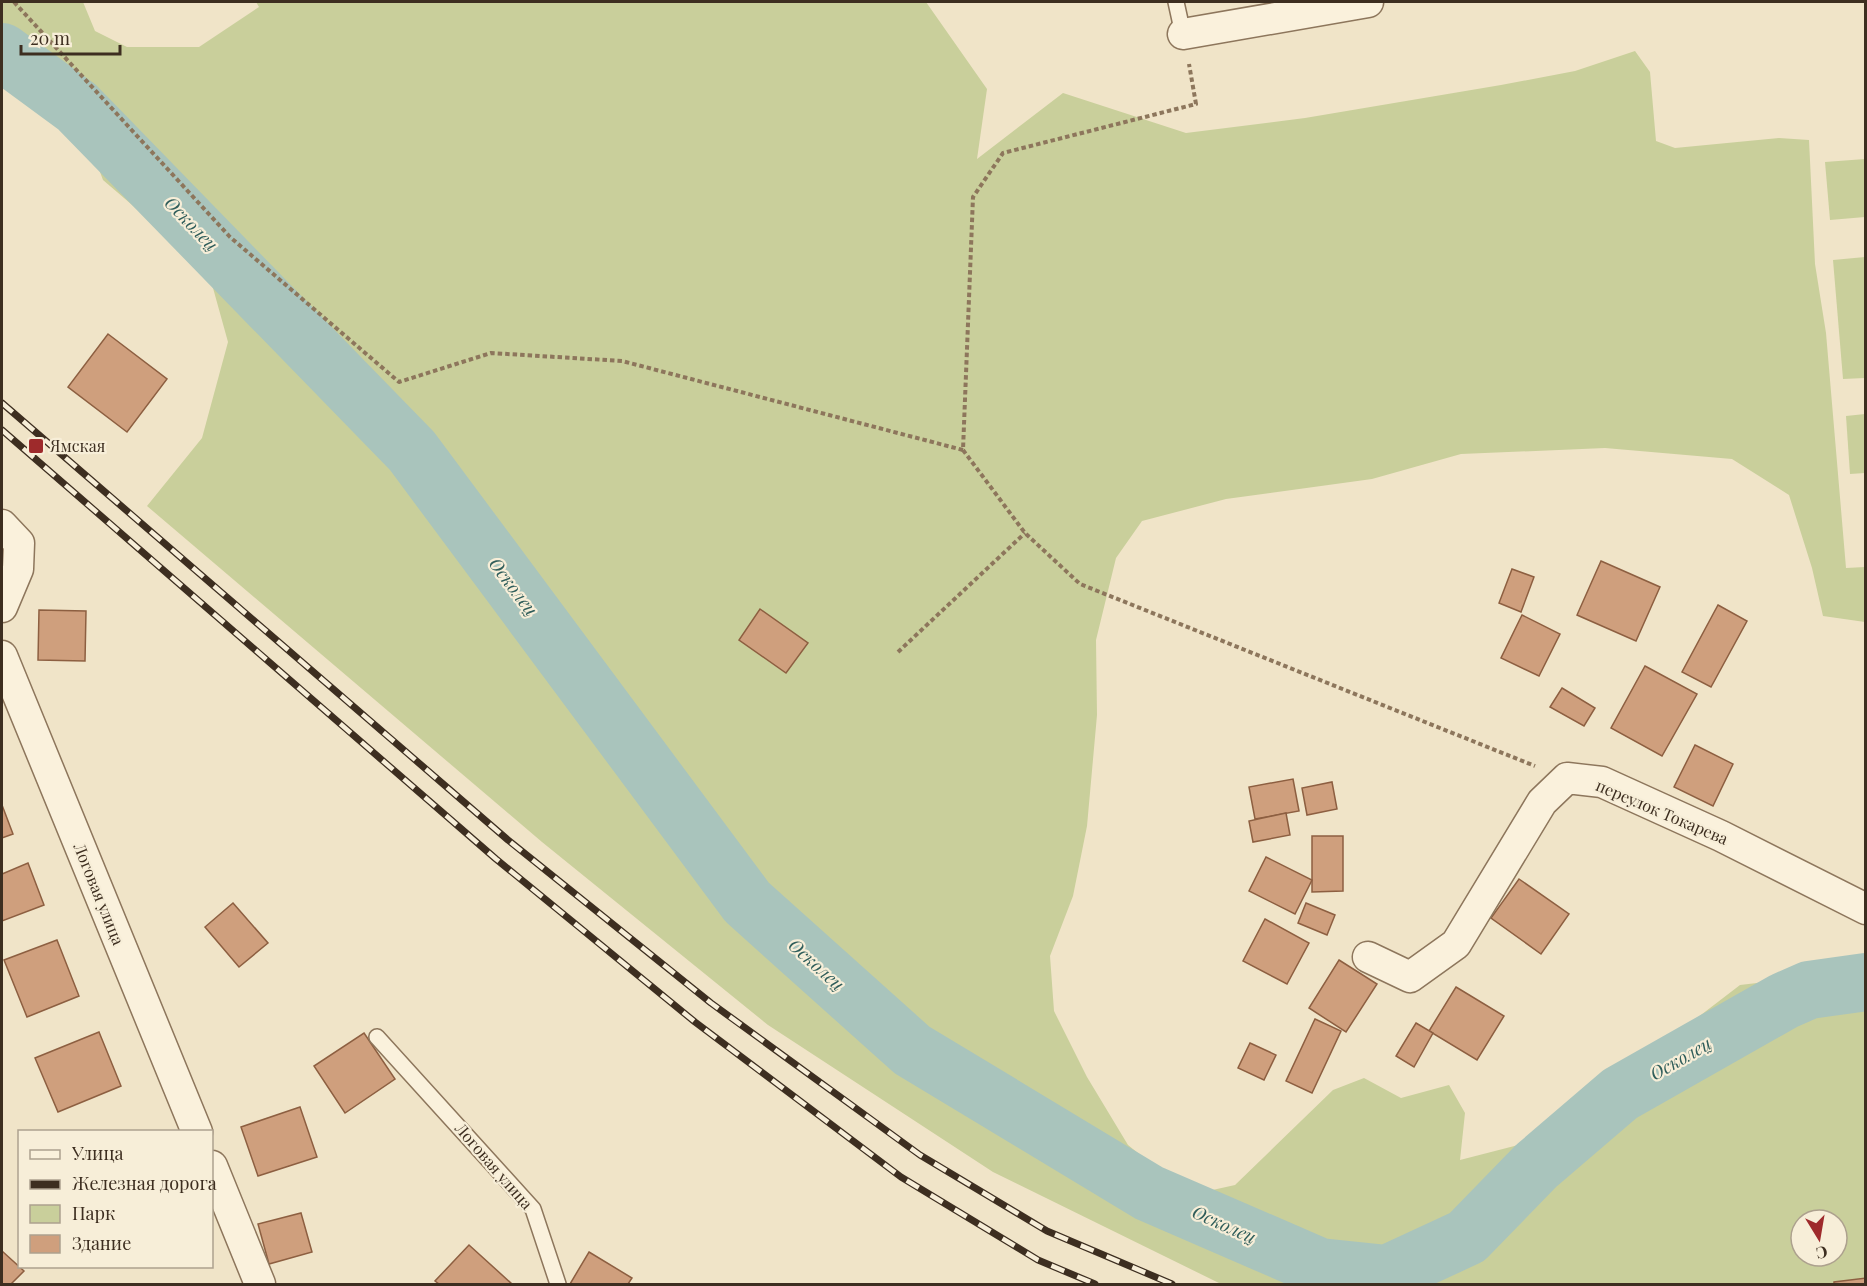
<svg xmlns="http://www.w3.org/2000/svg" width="1867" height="1286" font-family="'Playfair Display',serif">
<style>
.green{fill:#c9cf9b;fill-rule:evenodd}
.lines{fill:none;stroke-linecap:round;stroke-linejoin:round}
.river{stroke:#a9c4bc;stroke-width:58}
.building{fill:#cf9f7d;stroke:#8d5f41;stroke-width:1.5}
.lane-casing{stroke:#8d765c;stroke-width:18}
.street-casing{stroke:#8d765c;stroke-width:33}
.path{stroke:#8d765c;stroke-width:4;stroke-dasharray:4.5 3;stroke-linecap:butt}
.lane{stroke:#faf1dc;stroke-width:15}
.street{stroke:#faf1dc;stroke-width:30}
.rail-casing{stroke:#3d2e20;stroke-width:7}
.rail{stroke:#f7eed8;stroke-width:4.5;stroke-dasharray:14;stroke-linecap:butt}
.poi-dot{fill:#9e2a2b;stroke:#f7eed8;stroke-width:2}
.labels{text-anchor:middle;stroke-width:4.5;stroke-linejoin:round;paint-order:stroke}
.poi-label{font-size:16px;fill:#3d2e20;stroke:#f7eed8;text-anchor:start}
.street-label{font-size:16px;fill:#3d2e20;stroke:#f7eed8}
.water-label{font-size:18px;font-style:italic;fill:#2f5d5a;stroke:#f7eed8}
</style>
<rect width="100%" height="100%" fill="#f0e4c8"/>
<g class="green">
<path d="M2,2h81l12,29 32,16h72l60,-40 -3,-5h670l61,87 -10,70 86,-66 123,40 119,-15 196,-33 74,-14 60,-20 15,21 6,69 19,7 104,-10 30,2 6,124 11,69 20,235 19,-1v55l-42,-6 -11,-48 -23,-73 -57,-36 -127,-11 -144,6 -89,25 -146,20 -84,22 -26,37 -20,82 1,75 -10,111 -14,70 -23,60 4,55 33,66 41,68 62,50 45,-10 98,-95 31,-12 37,20 48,-13 16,28 -5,47 78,-20 202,-155 125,-15v314h-644l-228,-112 -225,-147 -226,-183 -395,-336 55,-68 26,-96 -20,-72 -105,-90 -19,-51 -68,-38 3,-31 -17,-26zM1801,1220h36v36h-36z"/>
<path d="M1865,159v58l-35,3 -5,-58z"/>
<path d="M1865,257v121l-22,1 -10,-119z"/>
<path d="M1865,414v59l-15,1 -4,-58z"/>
</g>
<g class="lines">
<path class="river" d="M2,52l75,55 335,344 335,451 165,148 237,143 171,74 67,7 80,-37 69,-71 84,-72 164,-93 25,-11 57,-8"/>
</g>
<g class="building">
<path d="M108,334l59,45 -40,53 -59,-45z"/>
<path d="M1601,561l59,26 -24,54 -59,-26z"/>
<path d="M1512,569l22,8 -13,35 -22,-9z"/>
<path d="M1718,605l29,16 -36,66 -29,-15z"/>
<path d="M760,609l48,34 -22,30 -47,-33z"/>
<path d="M39,610l47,1 -1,50 -47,-1z"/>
<path d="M1522,615l38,19 -21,42 -38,-18z"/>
<path d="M1645,666l52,28 -35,62 -51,-28z"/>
<path d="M1562,688l33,20 -11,18 -34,-19z"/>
<path d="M1695,745l38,19 -20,42 -39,-19z"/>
<path d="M1293,779l6,32 -44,8 -6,-32z"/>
<path d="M1332,782l5,27 -30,6 -5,-27z"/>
<path d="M2,805l11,29 -11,4z"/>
<path d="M1286,813l4,22 -37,7 -4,-21z"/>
<path d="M1312,836h31v55l-31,1z"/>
<path d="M1266,857l46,23 -17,34 -46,-23z"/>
<path d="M28,863l16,42 -42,16v-47z"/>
<path d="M1519,879l50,35 -28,40 -50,-36z"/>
<path d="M233,903l35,40 -29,24 -34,-40z"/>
<path d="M1306,903l29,12 -8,20 -29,-12z"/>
<path d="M1265,919l44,24 -22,41 -44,-23z"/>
<path d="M57,940l22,56 -52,21 -23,-57z"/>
<path d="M1339,960l38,24 -31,48 -37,-24z"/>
<path d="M1456,987l48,29 -27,44 -48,-29z"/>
<path d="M1315,1019l26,12 -29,62 -26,-12z"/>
<path d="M1416,1023l17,10 -19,34 -18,-11z"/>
<path d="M99,1032l22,54 -63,26 -23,-54z"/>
<path d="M364,1033l31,46 -50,34 -31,-47z"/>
<path d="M1250,1043l26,12 -12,25 -26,-12z"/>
<path d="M300,1107l17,50 -59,19 -17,-49z"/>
<path d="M301,1213l11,39 -43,12 -11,-40z"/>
<path d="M469,1245l43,39h-73l-4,-3z"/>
<path d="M2,1251l22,20 -13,13h-9z"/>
<path d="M589,1252l43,26 -4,6h-58z"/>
<path d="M1866,1278v6h-32v-2z"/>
</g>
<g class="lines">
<g class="lane-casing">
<g id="lane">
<path d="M1176,2l7,32"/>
<path d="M377,1037l156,172 25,75"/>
</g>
</g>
<g class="street-casing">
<g id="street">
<path d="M1183,34l185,-32"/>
<path d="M2,525l17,18 -1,26 -16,38"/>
<path d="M2,656l195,476"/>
<path d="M1368,957l42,20 46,-33 86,-142 25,-24 35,4 119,54 145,73"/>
<path d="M212,1166l48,118"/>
</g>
</g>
<g class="path">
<path d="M14,2l216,235 169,145 92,-29 131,8 341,89 10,-253 30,-44 193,-49 -7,-40"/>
<path d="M963,450l62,83 55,51 455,182"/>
<path d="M898,652l127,-119"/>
</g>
<use href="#lane" class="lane"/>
<use href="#street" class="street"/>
<g class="rail-casing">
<g id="rail">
<path d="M2,403l506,437 203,163 209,152 127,76 125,53"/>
<path d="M2,430l494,429 199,163 206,155 137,83 57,24"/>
</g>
</g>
<use href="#rail" class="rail"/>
</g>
<rect class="poi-dot" x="28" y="438" width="16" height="16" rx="3"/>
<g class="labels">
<g class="poi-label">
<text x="50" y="452">Ямская</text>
</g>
<g class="street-label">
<text transform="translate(1662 812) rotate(23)" y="6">переулок Токарева</text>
<text transform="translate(99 894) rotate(68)" y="6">Логовая улица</text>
<text transform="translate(494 1166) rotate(49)" y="6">Логовая улица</text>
</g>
<g class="water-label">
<text transform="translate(191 224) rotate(46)" y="6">Осколец</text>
<text transform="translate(513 587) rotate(53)" y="6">Осколец</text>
<text transform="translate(816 965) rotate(42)" y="6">Осколец</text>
<text transform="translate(1681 1059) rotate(-30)" y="6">Осколец</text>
<text transform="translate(1224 1225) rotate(24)" y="6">Осколец</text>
</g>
</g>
<rect width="1867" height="1286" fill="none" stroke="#3d2e20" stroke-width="6"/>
<rect x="18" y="1130" width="195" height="138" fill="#f7eed8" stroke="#ada18e" stroke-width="1.5"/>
<rect x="30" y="1150" width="30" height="9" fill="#faf1dc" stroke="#ada18e" stroke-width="1.5"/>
<text x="72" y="1160" font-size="18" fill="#3d2e20">Улица</text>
<rect x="30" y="1180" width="30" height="9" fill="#3d2e20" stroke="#ada18e" stroke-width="1.5"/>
<text x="72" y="1190" font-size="18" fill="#3d2e20">Железная дорога</text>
<rect x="30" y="1205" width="30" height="18" fill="#c9cf9b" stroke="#ada18e" stroke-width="1.5"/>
<text x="72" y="1220" font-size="18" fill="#3d2e20">Парк</text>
<rect x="30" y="1235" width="30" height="18" fill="#cf9f7d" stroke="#ada18e" stroke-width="1.5"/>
<text x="72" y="1250" font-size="18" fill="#3d2e20">Здание</text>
<g transform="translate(1819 1238) rotate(169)"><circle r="28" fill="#f7eed8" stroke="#ada18e" stroke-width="1.5"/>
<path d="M0-4.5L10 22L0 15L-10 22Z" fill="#9e2a2b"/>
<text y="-9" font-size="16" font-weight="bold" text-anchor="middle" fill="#3d2e20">С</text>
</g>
<path d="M21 45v9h99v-9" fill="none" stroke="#3d2e20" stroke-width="3"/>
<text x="30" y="45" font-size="18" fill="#3d2e20" stroke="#f7eed8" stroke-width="4.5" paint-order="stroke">20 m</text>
</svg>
